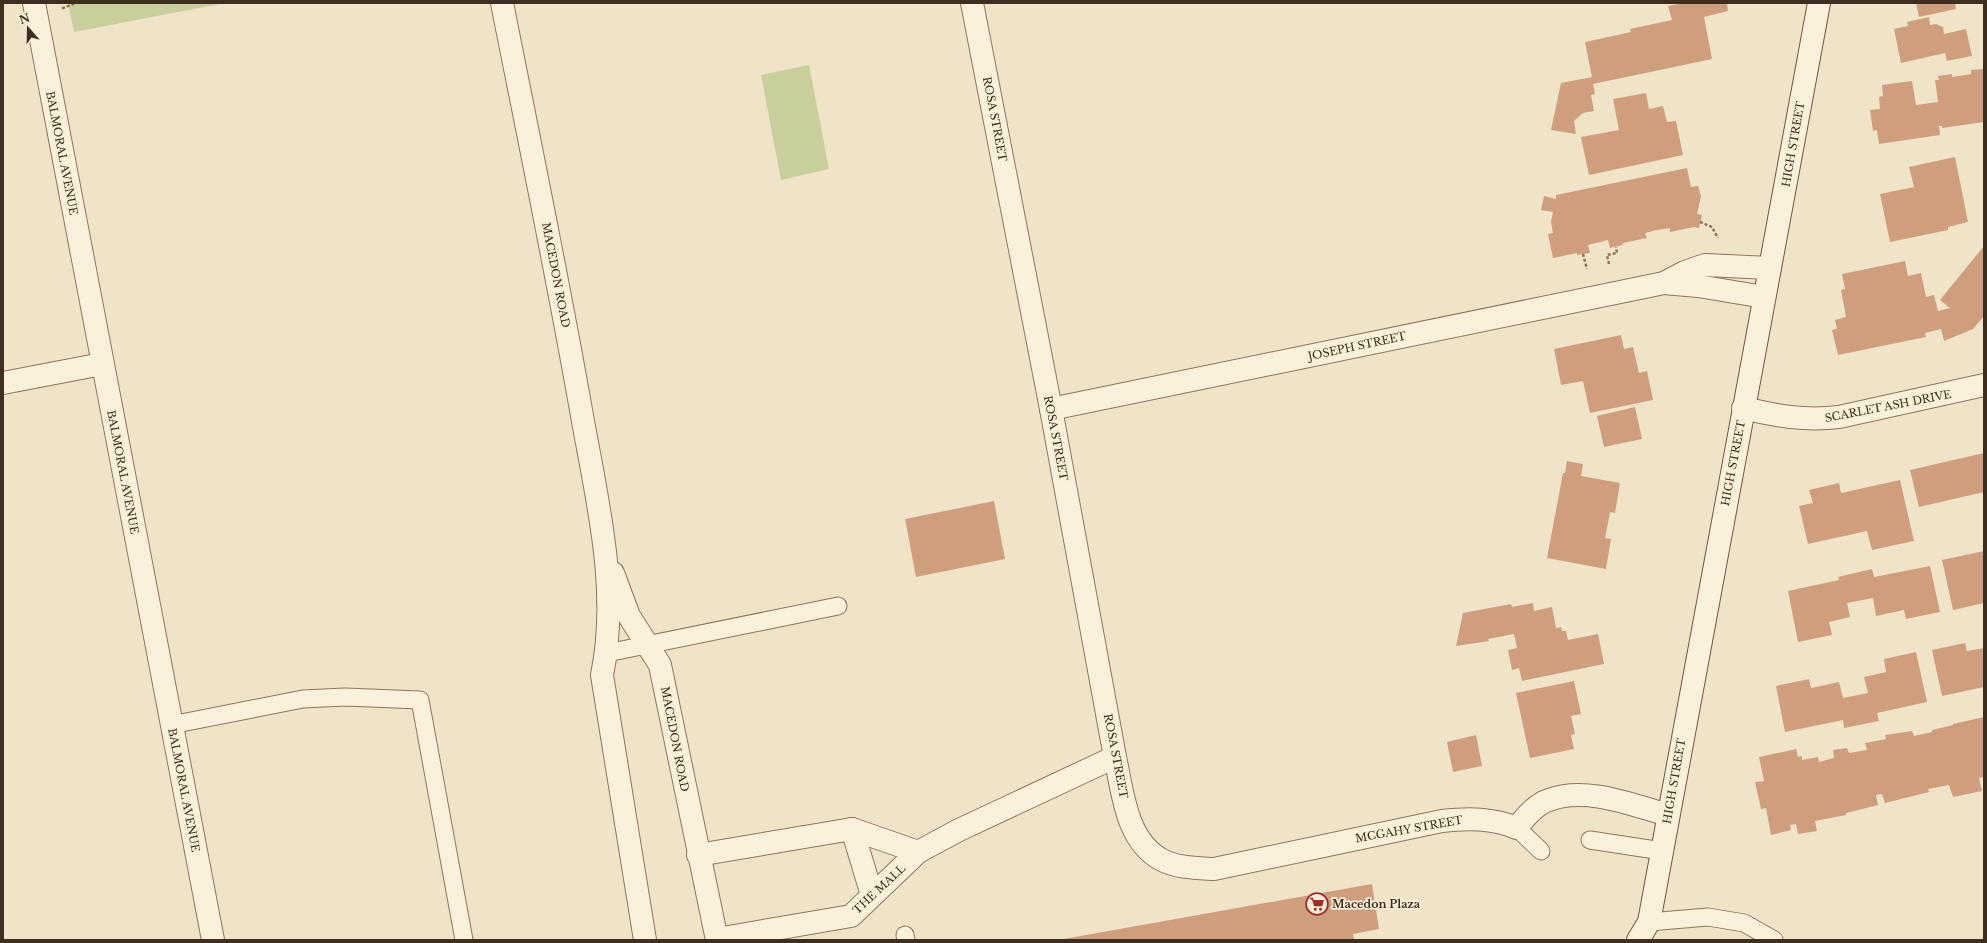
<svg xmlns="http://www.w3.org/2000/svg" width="1987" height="943" font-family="'Libre Baskerville',serif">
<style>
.green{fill:#c9cf9b}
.building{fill:#cf9f7d}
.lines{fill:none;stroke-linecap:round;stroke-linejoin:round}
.lane-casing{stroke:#8d765c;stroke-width:19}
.street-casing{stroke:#8d765c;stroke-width:24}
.secondary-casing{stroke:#6f573f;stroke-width:24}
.path{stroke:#8d765c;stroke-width:2.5;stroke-dasharray:3 2;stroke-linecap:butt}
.lane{stroke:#faf1dc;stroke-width:17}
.street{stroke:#faf1dc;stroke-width:22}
.secondary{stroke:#faf1dc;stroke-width:22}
.labels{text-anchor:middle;stroke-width:3.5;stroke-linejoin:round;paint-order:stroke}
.street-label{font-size:11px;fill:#3d2e20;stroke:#f7eed8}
.poi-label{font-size:11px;font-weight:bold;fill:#3d2e20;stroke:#f7eed8;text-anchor:start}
</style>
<rect width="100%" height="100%" fill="#f0e4c8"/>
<g class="green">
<path d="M68,3h157l-151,29z"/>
<path d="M809,65l20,104 -48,11 -20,-105z"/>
</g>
<g class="building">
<path d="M1683,3h44l1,8 -24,6 8,42 -119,25 2,10 -4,1 3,16 -11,2 -9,8 2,13 -25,-4 10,-47 31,-6 -7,-35 46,-10 -1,-3 42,-9 -4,-14z"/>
<path d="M1916,3h39l1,6 -37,8z"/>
<path d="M1929,17l1,8 6,-1 7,3 1,7 22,-5 6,27 -25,5 -2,-8 -44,10 -7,-34 14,-3 -1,-4z"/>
<path d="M1984,69v53l-42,6v-2h-3l1,9 -61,9 -2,-14 -4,1 -3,-21 10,-1 -1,-12 4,-1 -1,-11 30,-4 4,24 22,-3 -3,-22h4l-1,-4 14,-2v3l19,-3v-4z"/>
<path d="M1646,93l3,16 14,-3 4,16 9,-1 7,34 -94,20 -8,-38 38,-7 -6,-31z"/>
<path d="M1955,157l13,65 -20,5v3l-58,12 -10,-48 34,-7 -5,-20z"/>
<path d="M1687,168l4,19 7,-1 3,10 -4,18 5,1 -3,13 -5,-1 -24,5v-4l-13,2 -12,3 2,5 -24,5v2l-13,3 -2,-8 -20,5 2,8 -13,2v-2l-24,5 -5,-24 5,-1 -2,-11 2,-10 -12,-2 3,-14 12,3v-4z"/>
<path d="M1984,246v70l-11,13 -29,12 -3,-12 -16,4 1,4 -88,18 -6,-25 5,-1 -2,-9 11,-3 -5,-27 4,-1 -3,-15 63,-13 3,15 13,-3 5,24 8,-2 4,16 12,-3 -10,-8z"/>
<path d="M1621,335l3,14 9,-2 6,26 8,-2 6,29 -63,13 -7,-32 -22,4 -7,-36z"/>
<path d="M1635,407l7,32 -38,8 -7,-31z"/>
<path d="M1984,453v39l-65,15 -9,-37z"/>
<path d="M1567,461l16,3 -2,12 39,7 -5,30 -5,-1 -5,26 6,1 -5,30 -59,-11 16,-85h2z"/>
<path d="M1900,480l14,61 -42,9 -5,-19 -59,13 -9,-38 14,-3 -4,-13 30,-7 2,10z"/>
<path d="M994,501l11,58 -89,18 -11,-58z"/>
<path d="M1984,551v52l-31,7 -11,-50z"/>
<path d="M1930,566l10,46 -34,7 -2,-9 -28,6 -3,-18 -26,5 3,14 -21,5 3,13 -34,7 -10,-51 51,-11 -1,-3 34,-8 2,8z"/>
<path d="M1533,603l1,8 18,-4 4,21 5,-1 1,4h4l2,9 30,-6 6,30 -82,17 -3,-13 -7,2 -4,-20 9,-2 -3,-14 -26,5 1,2 -33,5 7,-33 48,-9 1,3z"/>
<path d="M1965,643l2,8 17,-3v39l-42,9 -10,-46z"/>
<path d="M1916,652l11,50 -50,11 2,8 -35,7 -1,-8 -58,12 -9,-46 33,-7 2,9 28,-6 4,16 25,-5 -4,-16 22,-5 -2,-13z"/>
<path d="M1574,681l7,33 -10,2 4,18 -4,1 3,14 -44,9 -14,-65z"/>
<path d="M1984,717v60l-5,1 3,13 -29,6 -4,-12 -21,4 1,3 -44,11 -3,-9 -6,1 2,10 -32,8v2l-31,6 2,10 -19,3 -2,-10 -6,1 1,5 -20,5 -5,-27 -5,1 -6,-27 9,-1 -5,-24 37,-8 2,8 4,-1v4l16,-3 1,5 15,-4 -1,-8 14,-2 2,5 18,-3 -2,-7 21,-4 -1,-4 27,-4 2,5 18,-4v-2l21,-5v-1z"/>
<path d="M1476,735l6,31 -29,6 -6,-30z"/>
<path d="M1372,884l7,45 -26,5 1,6h-296z"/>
</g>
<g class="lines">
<g class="lane-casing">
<g id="lane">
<path d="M607,653l231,-47"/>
<path d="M171,725l132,-26 42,-2 75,3 44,240"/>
<path d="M1517,828l24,23"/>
<path d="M1590,840l72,11"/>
<path d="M1649,922l59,-5 36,6 30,17"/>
<path d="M905,935l1,5"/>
</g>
</g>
<g class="street-casing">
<g id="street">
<path d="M34,3l179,937"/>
<path d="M502,3c27,136 55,271 79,407 15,86 39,178 21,265l43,265"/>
<path d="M972,3l79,406 64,348c8,36 11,84 47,103 15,8 35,8 52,9l228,-48c27,-3 50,-3 75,7 8,-11 19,-24 32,-28 37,-14 83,5 119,15"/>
<path d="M1664,283l34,3 66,11"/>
<path d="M3,383l99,-19"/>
<path d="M1743,408c34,8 61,13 96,9l145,-32"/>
<path d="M1051,409l613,-126 21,-11 20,-7 65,3"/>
<path d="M613,573l16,43 31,49 57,275"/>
<path d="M852,829l20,66"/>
<path d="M698,855l154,-26 66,23"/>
<path d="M717,939l134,-23 67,-64 41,-22 156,-73"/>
</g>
</g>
<g class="secondary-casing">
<path id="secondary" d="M1638,940l11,-18 170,-919"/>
</g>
<g class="path">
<path d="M63,7v1l13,-5"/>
<path d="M1700,222l12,5 6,11"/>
<path d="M1583,254l4,15"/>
<path d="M1609,264l-2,-9 10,-2 -1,-6"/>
</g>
<use href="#lane" class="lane"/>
<use href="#street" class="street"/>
<use href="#secondary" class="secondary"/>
</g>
<defs>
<g id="supermarket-ring" transform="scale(1.15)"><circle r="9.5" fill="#f7eed8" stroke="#9e2a2b" stroke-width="1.5"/><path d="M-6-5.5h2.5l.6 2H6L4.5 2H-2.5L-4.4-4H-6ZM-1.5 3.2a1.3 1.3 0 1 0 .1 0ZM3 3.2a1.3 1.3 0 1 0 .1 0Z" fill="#9e2a2b"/></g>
</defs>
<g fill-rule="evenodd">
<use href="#supermarket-ring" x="1317" y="904"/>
</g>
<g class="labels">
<g class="street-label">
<text transform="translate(995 119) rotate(79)" y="4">ROSA STREET</text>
<text transform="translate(1793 144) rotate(-80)" y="4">HIGH STREET</text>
<text transform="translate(62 153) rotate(79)" y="4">BALMORAL AVENUE</text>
<text transform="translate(556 275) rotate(79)" y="4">MACEDON ROAD</text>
<text transform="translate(1357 346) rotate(-12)" y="4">JOSEPH STREET</text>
<text transform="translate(1888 406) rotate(-11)" y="4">SCARLET ASH DRIVE</text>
<text transform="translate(1056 438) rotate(79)" y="4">ROSA STREET</text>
<text transform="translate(1733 463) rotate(-79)" y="4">HIGH STREET</text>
<text transform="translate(123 472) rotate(79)" y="4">BALMORAL AVENUE</text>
<text transform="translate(675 739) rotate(79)" y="4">MACEDON ROAD</text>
<text transform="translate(1116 756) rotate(79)" y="4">ROSA STREET</text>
<text transform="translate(1674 781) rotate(-80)" y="4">HIGH STREET</text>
<text transform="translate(184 790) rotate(79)" y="4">BALMORAL AVENUE</text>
<text transform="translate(1409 829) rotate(-10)" y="4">MCGAHY STREET</text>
<text transform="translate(879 889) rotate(-43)" y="4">THE MALL</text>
</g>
<g class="poi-label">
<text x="1332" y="908">Macedon Plaza</text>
</g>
</g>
<rect width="1987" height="943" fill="none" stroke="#3d2e20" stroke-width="8"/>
<g transform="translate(28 28) rotate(340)" stroke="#f7eed8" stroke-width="3" paint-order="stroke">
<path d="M0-3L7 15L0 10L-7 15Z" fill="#3d2e20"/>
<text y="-6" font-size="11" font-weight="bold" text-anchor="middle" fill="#3d2e20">N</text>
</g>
</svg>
